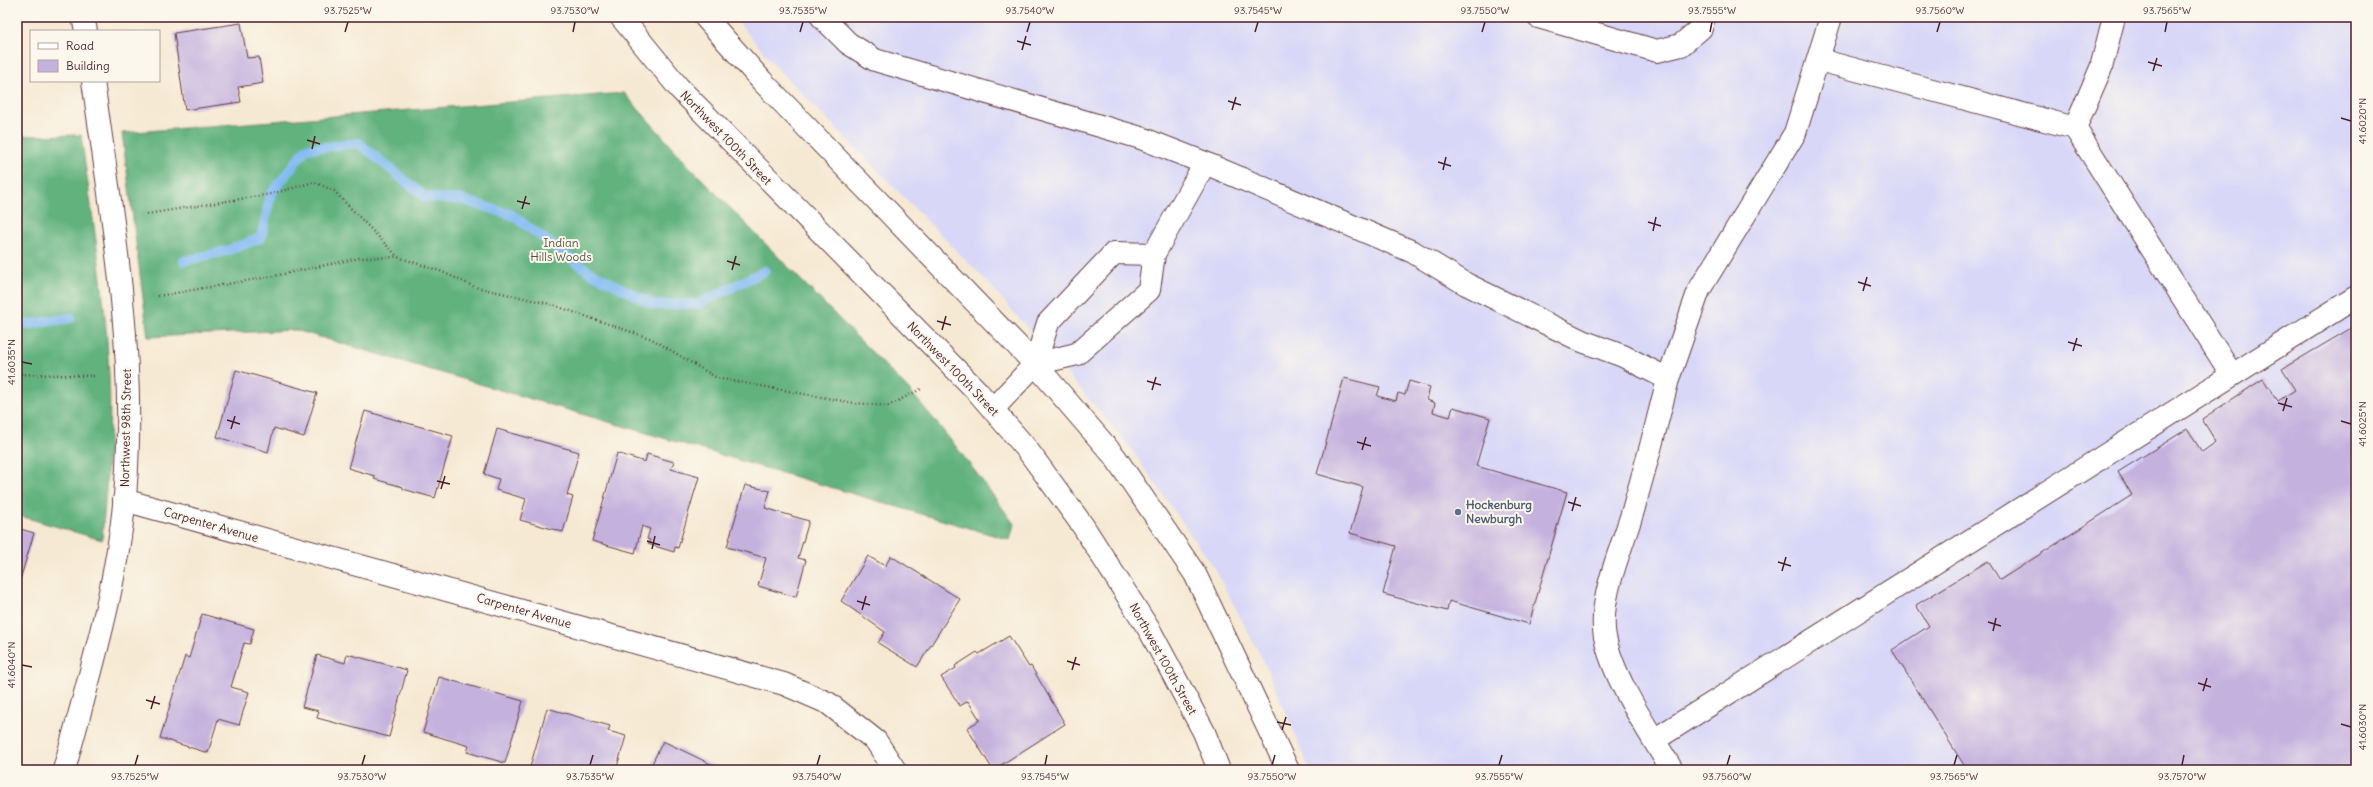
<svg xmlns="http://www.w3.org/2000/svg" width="2373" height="787" font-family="Delius,sans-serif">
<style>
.built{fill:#d8d7f8}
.forest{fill:#62b27e;stroke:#566854}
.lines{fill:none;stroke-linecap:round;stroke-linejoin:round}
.stream{stroke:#82baf2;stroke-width:10}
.building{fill:#c4b1de}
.minor-casing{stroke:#643d44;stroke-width:24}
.major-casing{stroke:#643d44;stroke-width:24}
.path{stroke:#643d44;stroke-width:2.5;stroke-dasharray:1 3;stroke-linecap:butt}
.minor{stroke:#fff;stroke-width:22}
.major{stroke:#fff;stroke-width:22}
.ticks{fill:none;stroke:#4a1f2b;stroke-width:1.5}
.service-dot{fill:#5c6f8a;stroke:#fbf7ec;stroke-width:1.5}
.labels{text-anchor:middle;stroke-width:4;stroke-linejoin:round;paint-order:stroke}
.street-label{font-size:12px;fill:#4a1f2b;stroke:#fbf7ec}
.park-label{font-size:12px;fill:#58544a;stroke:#fbf7ec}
.service-label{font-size:12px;font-weight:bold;fill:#4e5e75;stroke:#fbf7ec;text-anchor:start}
.neatline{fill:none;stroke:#4a1f2b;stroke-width:1.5}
.ticks-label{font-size:10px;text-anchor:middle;fill:#4a1f2b}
</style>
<rect width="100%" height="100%" fill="#fbf7ec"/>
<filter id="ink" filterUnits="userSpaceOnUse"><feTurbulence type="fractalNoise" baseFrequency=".025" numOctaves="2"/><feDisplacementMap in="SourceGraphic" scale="8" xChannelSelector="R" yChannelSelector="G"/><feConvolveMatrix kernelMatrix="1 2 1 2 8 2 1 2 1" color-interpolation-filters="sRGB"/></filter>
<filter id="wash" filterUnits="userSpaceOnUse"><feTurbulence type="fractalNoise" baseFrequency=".012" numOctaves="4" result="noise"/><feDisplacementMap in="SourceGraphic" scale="16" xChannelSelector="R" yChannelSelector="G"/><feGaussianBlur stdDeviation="0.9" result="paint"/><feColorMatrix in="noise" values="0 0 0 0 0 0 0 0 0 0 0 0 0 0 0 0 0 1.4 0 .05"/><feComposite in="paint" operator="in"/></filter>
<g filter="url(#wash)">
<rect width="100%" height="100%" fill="#f6e9d3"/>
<path class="built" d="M734,17h1622v753h-1046l-45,-106 -51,-96 -85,-122 -138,-160 -216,-220z"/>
<g class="forest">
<path d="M624,93l65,73 219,223c38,43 72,88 106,135l-4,16 -714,-210 -148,7 -26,-204z"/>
<path d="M81,135c11,80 25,161 28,241 3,55 -3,110 -7,164l-85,-25v-379z"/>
</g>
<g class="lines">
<g class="stream">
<path d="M184,261l42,-10 35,-13 10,-44 35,-45 53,-6 66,54 38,3 49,15 76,56 66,34 44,-1 67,-33"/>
<path d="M17,326l54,-8"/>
</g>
</g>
<g id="blocks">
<g class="building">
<path d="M241,23l6,35 12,-1 4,26 -25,4 3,15 -56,8 -11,-77z"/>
<path d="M2353,327l3,5v438h-389l-75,-120 37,-24 -13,-21 72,-44 12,19 132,-85 -14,-23 69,-43 15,23 14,-10 -14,-23 61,-40 15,22 17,-11 -13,-21z"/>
<path d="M236,370l81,23 -13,44 -30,-9 -6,24 -51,-15z"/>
<path d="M1344,378l36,9 -3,9 19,5 2,-8 7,2 4,-14 21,6 -3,13 8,3 -2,9 17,5 3,-10 37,11 -14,48 91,26 -38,132 -80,-23 -2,10 -64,-17 13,-48 -46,-13 13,-46 -46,-13z"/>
<path d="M365,411l88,25 -18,62 -32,-9v-2l-29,-8 1,-3 -27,-8z"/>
<path d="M497,429l82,23 -12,43 6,2 -10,35 -43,-12 6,-21 -30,-9 3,-11 -15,-5z"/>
<path d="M617,453l28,9 2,-8 27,8 -3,7 28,8 -21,71 -3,-1 -1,5 -26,-8 2,-4 -3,-1 3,-10 -8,-3 -7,27 -43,-12z"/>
<path d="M745,485l25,6 -5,17 44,13 -11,37 8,2 -10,37 -38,-11 8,-28 -39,-11z"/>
<path d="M17,528l17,5 -17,57z"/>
<path d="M868,556l17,10 6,-10 69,43 -43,68 -39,-24 7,-11 -44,-31z"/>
<path d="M202,614l52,15 -4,15 -6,-1 -13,44 18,5 -10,33 -21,-6 -10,34 -48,-15 25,-82 4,2z"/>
<path d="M1009,636l20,31 2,-1 34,58 -72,46 -26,-42 13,-8 -12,-19 -8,5 -19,-29 15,-9 -1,-2 22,-14 2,2z"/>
<path d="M347,654l60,16 -18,67 -72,-19 2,-7 -17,-4 15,-52 28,8z"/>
<path d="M439,677l84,24 -18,62 -38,-11 2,-6 -46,-14z"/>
<path d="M547,708l63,18 -2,5 18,5 -10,34h-77l-9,-3z"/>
<path d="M663,741l60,29h-74z"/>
</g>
</g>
</g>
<g filter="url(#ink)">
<use href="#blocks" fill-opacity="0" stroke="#643d44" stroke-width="1"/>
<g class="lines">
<g class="minor-casing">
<g id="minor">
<path d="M83,17l3,14"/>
<path d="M822,17l26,26 27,17 266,78 64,25 208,89 53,32 116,57 41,15 45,23 31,-89 96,-157 36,-116"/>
<path d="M1538,17l119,34 24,-6 20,-17 3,-11"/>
<path d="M1819,60l256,68 157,247"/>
<path d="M2075,128l26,-60 13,-51"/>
<path d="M1035,364l42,-10 72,-64 5,-36 51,-91"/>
<path d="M1668,379c-11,45 -23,90 -36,135 -11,36 -34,86 -27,123 8,42 45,96 67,133"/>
<path d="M993,409l42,-45 13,-41 66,-70 40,1"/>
<path d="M124,500l660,184 44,19 48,38 19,29"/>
<path d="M1654,740l702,-443"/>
<path d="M64,770c27,-99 58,-199 63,-302 7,-129 -16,-259 -34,-387"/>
</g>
</g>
<g class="major-casing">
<g id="major">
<path d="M621,17l58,71 298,303 49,57 57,78 67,105 54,101 15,38"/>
<path d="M705,17l57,64 273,283 80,93 80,117 93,196"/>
</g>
</g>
<g class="path">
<path d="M147,214l124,-20 43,-12 20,9 64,66"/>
<path d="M158,296l116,-20 85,-18 39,-1 42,14 35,16 75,17 102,35 65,39 137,25 34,3 35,-18"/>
<path d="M17,374l77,2"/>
</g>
<use href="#minor" class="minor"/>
<use href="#major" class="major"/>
</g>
</g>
<path class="ticks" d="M345,32l3,-10M573,32l2,-10M800,32l3,-10M1027,32l3,-10M1255,32l3,-10M1482,32l3,-10M1710,32l2,-10M1937,32l3,-10M2165,32l2,-10M1017,41l14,4M1022,50l4,-14M2148,62l14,4M2153,71l4,-13M1228,101l13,4M1232,110l4,-13M2341,118l10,3M307,140l13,4M312,149l3,-13M1438,162l13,4M1443,170l3,-13M517,201l13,3M522,209l4,-13M1648,222l13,4M1653,231l3,-14M727,261l13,4M732,270l4,-14M1858,282l13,4M1863,291l4,-14M937,321l14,4M942,330l4,-14M2068,342l14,4M2073,351l4,-13M22,362l10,2M1147,381l14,4M1152,390l4,-13M2278,403l14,4M2283,411l4,-13M227,420l13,4M2341,421l10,3M231,429l4,-13M1357,442l14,4M1362,450l4,-13M437,481l13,3M441,489l4,-13M1568,502l13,4M1572,511l4,-14M647,541l13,4M652,549l3,-13M1778,562l13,4M1782,571l4,-14M857,601l13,4M862,610l4,-14M1988,622l13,4M1993,631l3,-13M1067,661l13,4M22,665l10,2M1072,670l4,-13M2198,683l13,4M2203,691l4,-13M146,700l14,4M151,709l4,-13M1277,722l14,3M2341,724l10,3M1282,730l4,-13M135,765l3,-10M362,765l3,-10M590,765l3,-10M817,765l3,-10M1045,765l2,-10M1272,765l3,-10M1499,765l3,-10M1727,765l3,-10M1954,765l3,-10M2182,765l2,-10"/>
<circle class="service-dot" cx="1458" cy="512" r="4"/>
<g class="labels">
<g class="street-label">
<text transform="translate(726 138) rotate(46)" y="4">Northwest 100th Street</text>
<text transform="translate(953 369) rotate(46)" y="4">Northwest 100th Street</text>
<text transform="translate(126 428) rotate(-89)" y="4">Northwest 98th Street</text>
<text transform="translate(211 525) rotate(16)" y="4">Carpenter Avenue</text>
<text transform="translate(524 611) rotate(16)" y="4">Carpenter Avenue</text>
<text transform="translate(1163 659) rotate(61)" y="4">Northwest 100th Street</text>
</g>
<g class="park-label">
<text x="561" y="247">Indian<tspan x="561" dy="14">Hills Woods</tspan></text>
</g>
<g class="service-label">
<text x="1466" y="509">Hockenburg<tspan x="1466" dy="14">Newburgh</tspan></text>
</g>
</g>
<rect width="2373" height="787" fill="none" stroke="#fbf7ec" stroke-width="44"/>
<rect x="30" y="30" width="130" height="52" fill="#fbf7ec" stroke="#b4a19f"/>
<rect x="38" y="43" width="20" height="6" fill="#ffffff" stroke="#b4a19f"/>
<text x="66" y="50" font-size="12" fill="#4a1f2b">Road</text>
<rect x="38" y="60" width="20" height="12" fill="#c4b1de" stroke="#b4a19f"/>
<text x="66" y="70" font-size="12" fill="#4a1f2b">Building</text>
<rect x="22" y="22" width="2329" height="743" class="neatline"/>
<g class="ticks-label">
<text x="348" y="14">93.7525°W</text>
<text x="575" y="14">93.7530°W</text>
<text x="803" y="14">93.7535°W</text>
<text x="1030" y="14">93.7540°W</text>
<text x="1258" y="14">93.7545°W</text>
<text x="1485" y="14">93.7550°W</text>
<text x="1712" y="14">93.7555°W</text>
<text x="1940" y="14">93.7560°W</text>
<text x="2167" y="14">93.7565°W</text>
<text transform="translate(2362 121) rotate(-90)" y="4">41.6020°N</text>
<text transform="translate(11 362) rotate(-90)" y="4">41.6035°N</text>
<text transform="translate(2362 424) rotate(-90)" y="4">41.6025°N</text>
<text transform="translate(11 665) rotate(-90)" y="4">41.6040°N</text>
<text transform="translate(2362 727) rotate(-90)" y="4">41.6030°N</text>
<text x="135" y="780">93.7525°W</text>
<text x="362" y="780">93.7530°W</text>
<text x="590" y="780">93.7535°W</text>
<text x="817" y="780">93.7540°W</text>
<text x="1045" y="780">93.7545°W</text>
<text x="1272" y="780">93.7550°W</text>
<text x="1499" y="780">93.7555°W</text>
<text x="1727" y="780">93.7560°W</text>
<text x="1954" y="780">93.7565°W</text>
<text x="2182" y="780">93.7570°W</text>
</g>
</svg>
